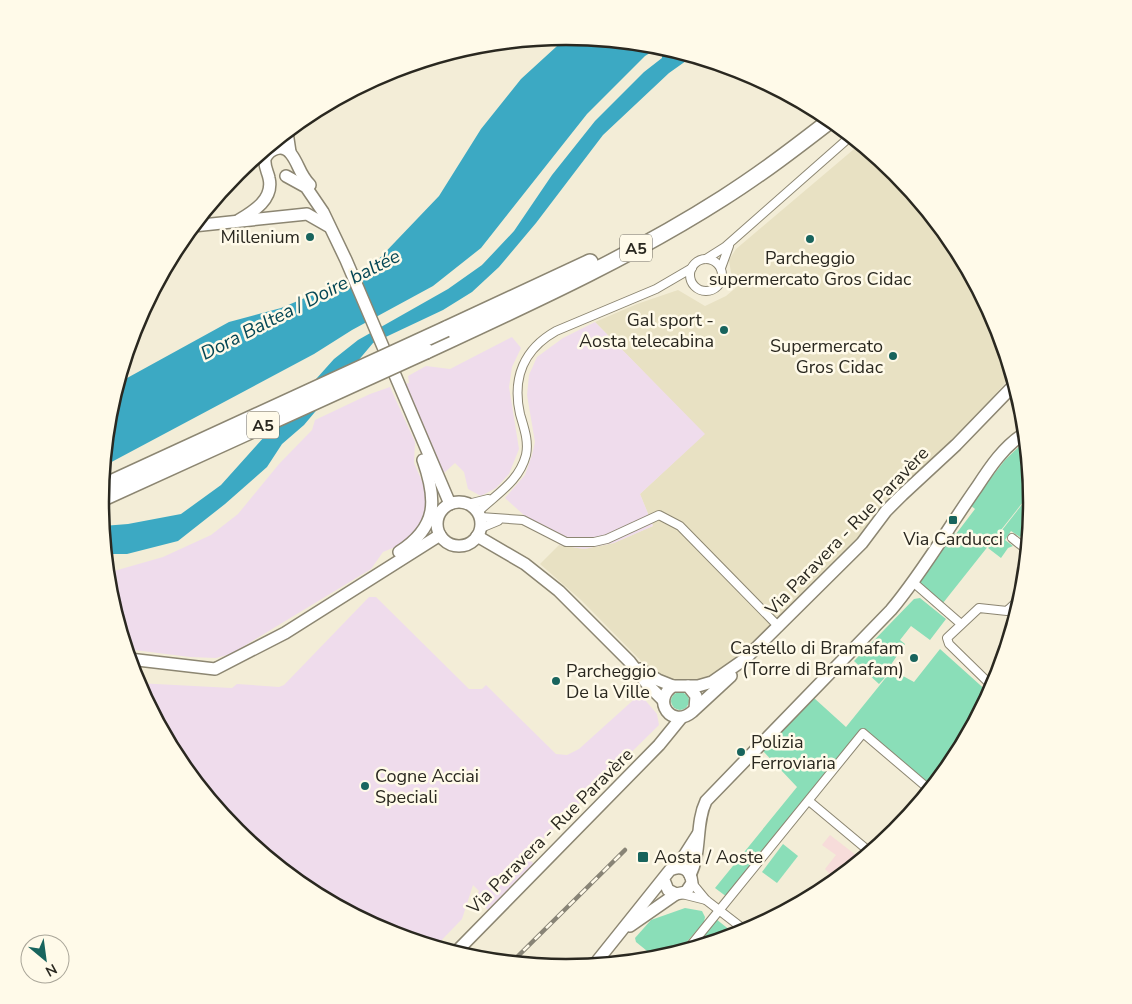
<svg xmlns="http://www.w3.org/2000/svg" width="1132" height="1004" font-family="'Nunito Sans',sans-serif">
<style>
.built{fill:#e8e1c3}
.industrial{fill:#efdcec}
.education{fill:#f7dcda}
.green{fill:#8adeb8}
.water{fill:#3ca9c3}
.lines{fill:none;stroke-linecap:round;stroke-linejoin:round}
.street-casing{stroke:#8c8672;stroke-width:10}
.secondary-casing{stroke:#8c8672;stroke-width:14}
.highway-casing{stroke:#8c8672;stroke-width:18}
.street{stroke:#fff;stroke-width:8}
.secondary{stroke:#fff;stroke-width:11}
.highway{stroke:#fff;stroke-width:15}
.rail-casing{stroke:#888476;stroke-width:4.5}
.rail{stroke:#fffae9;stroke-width:2.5;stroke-dasharray:8;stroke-linecap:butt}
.highway-bridge-casing{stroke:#8c8672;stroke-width:18;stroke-linecap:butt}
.highway-bridge{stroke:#fff;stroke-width:15}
.poi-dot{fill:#18645d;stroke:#fffae9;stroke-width:2}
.labels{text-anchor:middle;stroke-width:5;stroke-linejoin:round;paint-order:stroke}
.shield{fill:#fffae9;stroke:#6a675c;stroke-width:1}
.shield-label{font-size:16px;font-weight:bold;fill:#2a2820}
.poi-label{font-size:18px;fill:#2a2820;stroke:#fffae9;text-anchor:end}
.street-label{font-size:18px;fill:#2a2820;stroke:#fffae9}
.water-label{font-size:19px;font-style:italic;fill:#054755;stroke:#fffae9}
.rim{fill:none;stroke:#2a2820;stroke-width:2.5}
</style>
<rect width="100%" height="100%" fill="#f3edd7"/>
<path class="built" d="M860,144l21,17 71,97 15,11 29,55 16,51 -54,62 -70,61 -17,20 -10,18 -113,113 -26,21 -17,9h-40l-14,-8 -70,-71 -41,-36 19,-19 25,4 30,-6 39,-17 -13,-32 64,-60 -109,-112 42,-18 41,-14 27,16 21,-10 13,-11 -8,-12 -2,-13 7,-11z"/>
<g class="industrial">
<path d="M595,322l110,112 -65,60 13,32 -39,17 -30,6 -25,-4 5,-9 -38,-19 -21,-19 20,-23 7,-20 3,-13 -8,-47 2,-20 8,-18 26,-19z"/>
<path d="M512,337l9,11 -9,19 -3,20 10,62 -10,25 -13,14 -15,8 -13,-7 -4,-17 -9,-9 -11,10 -39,-89 4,-1 -1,-7 18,-10 24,3z"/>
<path d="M390,387l25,55 -1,21 11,25v24l-9,20 -16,13 -17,7 -12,17 -140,85 -15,4 -26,-1 -64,-8 -17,-56 -2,-20 56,-16 48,-22 27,-21 41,-50 33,-34 3,-10 55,-26z"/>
<path d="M369,597h7l93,92h13l4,-4 70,69 11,1 12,-6 61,-55 17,20 2,11 -133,131 8,8 -46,46 -13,-12 4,-7 -6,-6 -11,34 -27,28 -47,-15 -81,-43 -71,-58 -57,-70 -42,-78 95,5 5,-4 42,3 5,-2z"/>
</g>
<path class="education" d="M830,835l31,24 -25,21 -11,-11 11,-14 -14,-10z"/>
<g class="green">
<path d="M1026,440l5,52 -88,111 -24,-21 32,-50 5,2 19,-25 -5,-4 35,-45z"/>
<path d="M1031,493v14l-5,6 4,4 -5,10 2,2 -7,8 -9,-6 -6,9 8,6 -5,2 -7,10 -13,-10z"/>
<path d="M920,598l26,21 -16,21 -19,-14 -11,14 5,4 -17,25 3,2 -12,13 -25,-23 60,-62z"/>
<path d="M940,649l49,44 -36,68 -22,27 -68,-58 -136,167 -12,-9 82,-101 -34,-36 51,-53 32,29 46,-57 22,12z"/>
<circle cx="680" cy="701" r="9"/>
<path d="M783,844l15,12 -21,27 -15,-11z"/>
<path d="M685,908l17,3 3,6 -1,5 -26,30 -21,7 -21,-17 -1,-4 16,-18z"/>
<path d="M716,919l20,16 -43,13z"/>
</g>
<g class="water">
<path d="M568,36l93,10 -16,10 -58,58 -106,134 -48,38 -81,44 -38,24 -210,112 5,-55 9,-28 111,-61 52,-14 57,-24 36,-20 65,-68 42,-67 40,-50z"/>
<path d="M662,47l31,9 -24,17 -66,62 -67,88 -37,44 -27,25 -29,18 -70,33 -69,82 -22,19 -15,23 -42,37 -47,37 -51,13h-22l-2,-28 25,-2 53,-10 40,-29 113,-126 24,-19 90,-51 34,-24 32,-34 38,-56 43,-54 49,-49 18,-14z"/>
</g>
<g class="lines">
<g class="street-casing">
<g id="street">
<circle cx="706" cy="275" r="16"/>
<path d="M706,259l19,-12 126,-111"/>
<path d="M721,268l8,-22"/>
<path d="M468,504l20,-5"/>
<path d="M478,512c18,-18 41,-30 48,-57 3,-14 -2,-27 -6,-41 -8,-36 4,-65 36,-83l100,-42 36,-21"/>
<path d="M480,517l43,3 43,22h28l13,-3 52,-24 21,11 99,101"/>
<path d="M481,528l17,-7"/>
<path d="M1012,538l15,12"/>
<path d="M914,583l47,41"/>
<path d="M993,687l-44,-43 -2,-6 32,-30 28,3 14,-13"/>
<path d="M809,801l61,51"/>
<path d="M692,883l14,17 40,31"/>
<path d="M682,894l24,6"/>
<path d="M687,950l176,-217 67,57"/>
</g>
</g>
<g class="secondary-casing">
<g id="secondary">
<path d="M287,132l3,20"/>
<path d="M286,176l20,11 17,25 23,48 104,244"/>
<path d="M239,220c15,-9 35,-21 30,-42 -1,-6 -5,-11 -4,-19 4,-10 18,-16 26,-5 8,10 8,20 19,31"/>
<path d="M193,226l114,-12 21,12"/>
<circle cx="459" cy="524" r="22"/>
<path d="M477,536l48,28 34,27 71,71 17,22 16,16"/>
<path d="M399,552c39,-25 38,-52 24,-92"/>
<path d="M129,659l86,10 70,-36 155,-98"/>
<path d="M640,669l18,11 15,6"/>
<path d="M688,686h10l14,-4 33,-23 117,-116 24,-32 16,-16 54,-50 59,-61"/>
<path d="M695,709l1,-13 -8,-10h-15c-22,15 -1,43 19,26l39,-36"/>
<path d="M677,867l21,-33"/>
<path d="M690,875c12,-24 5,-51 16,-74l185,-191c32,-38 57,-82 86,-123 13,-20 27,-41 48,-54"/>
<path d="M630,926l46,-32"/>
<path d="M455,953l204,-208 22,-27"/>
<path d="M594,965l76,-95c12,-6 21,0 22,13l-6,9 -10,2 -8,-4 -4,-10"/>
</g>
</g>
<g class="highway-casing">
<g id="highway">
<path d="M446,329l144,-67"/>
<path d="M426,351c101,-47 203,-93 297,-153 38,-24 73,-51 108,-78"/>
</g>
</g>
<use href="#street" class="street"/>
<use href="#secondary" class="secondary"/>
<use href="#highway" class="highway"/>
<g class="rail-casing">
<path id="rail" d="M512,962l113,-112"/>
</g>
<use href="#rail" class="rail"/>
<g class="highway-bridge-casing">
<g id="highway-bridge">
<path d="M102,487l344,-158"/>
<path d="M101,499l325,-148"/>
</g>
</g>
<use href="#highway-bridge" class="highway-bridge"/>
</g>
<g class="poi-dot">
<circle cx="310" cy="237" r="5"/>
<circle cx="810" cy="239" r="5"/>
<circle cx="724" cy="330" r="5"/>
<circle cx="893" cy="356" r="5"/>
<rect x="948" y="515" width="10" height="10" rx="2.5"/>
<circle cx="914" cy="658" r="5"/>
<circle cx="556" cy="681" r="5"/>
<circle cx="741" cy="752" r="5"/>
<circle cx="365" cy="786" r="5"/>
<rect x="637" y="851" width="12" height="12" rx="2.5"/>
</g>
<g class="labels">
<g class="shield">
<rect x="620" y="234.5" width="32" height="27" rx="4"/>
<rect x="247" y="411.5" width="32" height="27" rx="4"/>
</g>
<g class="shield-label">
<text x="636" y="254">A5</text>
<text x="263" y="431">A5</text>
</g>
<g class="poi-label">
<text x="300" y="243">Millenium</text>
<text x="810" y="264" text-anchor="middle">Parcheggio<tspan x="810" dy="21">supermercato Gros Cidac</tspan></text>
<text x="714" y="326">Gal sport -<tspan x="714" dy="21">Aosta telecabina</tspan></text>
<text x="883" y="352">Supermercato<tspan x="883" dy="21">Gros Cidac</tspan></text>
<text x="953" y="545" text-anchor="middle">Via Carducci</text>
<text x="904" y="654">Castello di Bramafam<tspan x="904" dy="21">(Torre di Bramafam)</tspan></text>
<text x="566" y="677" text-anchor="start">Parcheggio<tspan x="566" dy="21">De la Ville</tspan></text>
<text x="751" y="748" text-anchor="start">Polizia<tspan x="751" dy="21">Ferroviaria</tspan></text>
<text x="375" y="782" text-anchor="start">Cogne Acciai<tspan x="375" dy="21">Speciali</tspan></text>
<text x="654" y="863" text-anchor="start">Aosta / Aoste</text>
</g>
<g class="street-label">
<text transform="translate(847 531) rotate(-46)" y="6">Via Paravera - Rue Paravère</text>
<text transform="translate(550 831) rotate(-45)" y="6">Via Paravera - Rue Paravère</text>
</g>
<g class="water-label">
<text transform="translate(300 304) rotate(-27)" y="7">Dora Baltea / Doire baltée</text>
</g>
</g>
<path d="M0 0H1132V1004H0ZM109 502a457 457 0 1 1 914 0a457 457 0 1 1-914 0Z" fill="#fffae9" fill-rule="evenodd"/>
<path class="rim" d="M109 502a457 457 0 1 1 914 0a457 457 0 1 1-914 0Z"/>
<g transform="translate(45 959) rotate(151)"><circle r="24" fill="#fffae9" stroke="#aaa699"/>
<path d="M0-4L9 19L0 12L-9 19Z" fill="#18645d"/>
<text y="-8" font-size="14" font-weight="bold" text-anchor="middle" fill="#2a2820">N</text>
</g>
</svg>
